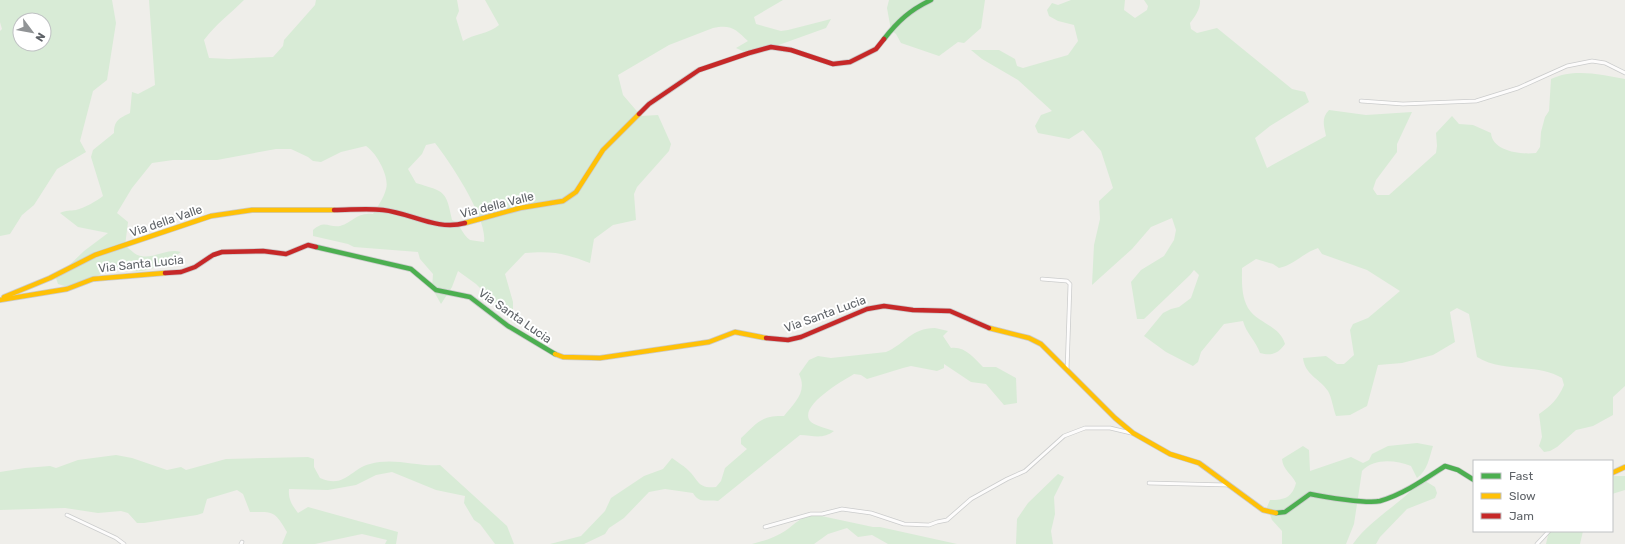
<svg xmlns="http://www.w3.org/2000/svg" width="1625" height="544" font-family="Rubik,sans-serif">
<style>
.green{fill:#d8ebd6;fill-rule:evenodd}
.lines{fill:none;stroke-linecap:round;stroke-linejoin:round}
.street-casing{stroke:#cbcccc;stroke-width:4.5}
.fast-casing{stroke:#cacacb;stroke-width:6}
.slow-casing{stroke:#cacacb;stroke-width:6}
.jam-casing{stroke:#cacacb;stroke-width:6}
.street{stroke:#fdfcfc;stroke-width:3}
.fast{stroke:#4caf50;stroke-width:4.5}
.slow{stroke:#ffc107;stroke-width:4.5}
.jam{stroke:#c62828;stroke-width:4.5}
.labels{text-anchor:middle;stroke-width:4;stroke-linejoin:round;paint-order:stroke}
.street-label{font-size:12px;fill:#5f6368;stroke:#fff}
</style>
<rect width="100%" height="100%" fill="#efeeea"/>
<g class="green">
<path d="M0,0h112l4,23 -9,57 -14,11 -13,50 6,11 -29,17 -23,36 -12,10 -12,19 -10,2v-205l2,-2 -2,-7zM20,20h24v24h-24z"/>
<path d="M149,0h95c-15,15 -27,23 -40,40l5,18 20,1 44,-2 10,-11 1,-6 31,-35 1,-5h141l2,11 -3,7 7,23c10,-7 26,-7 36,-16l-14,-25h298l-29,17 2,7 25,7 7,-1 43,-11 -5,9 -75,27 -15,-7 12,-7c-12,-11 -16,-17 -35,-13l-44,17 -51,30 5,20 18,21 17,-1 13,29 -2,7 -32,36 -3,7 2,26 -23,5 -19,14 -4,24c-26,-10 -38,-12 -65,-10l-20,21 8,28v14l-11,-3 -6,-4 -2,-7 -18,-18 -18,-13 -6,16 -11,17 -9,-16 1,-14 -13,-15 -2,-7 -64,-5 -6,-3 -35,-8v-6c12,-11 16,-2 27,-4 14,-4 16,-14 33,-12 4,-7 11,-16 13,-25 4,-12 -10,-37 -20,-43l-25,6 -20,10 -8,-1 -5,-4 -17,-8h-15l-59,11h-44l-21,3 -20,25 -15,25 11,9 -3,24c6,3 9,9 16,10 13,3 26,-8 40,-4 -17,12 -40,27 -60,15l-39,14 -11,7 -13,-4 -2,-6 28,-27 24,-18 -30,-6 -18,-14c6,-3 10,-2 16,-3 8,-2 21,-9 27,-14l-12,-39 2,-7 21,-17c0,-13 6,-15 16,-20l2,-21 6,2 17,-9zM435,143c15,19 53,76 49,99 -5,-1 -10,-1 -14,-2 -8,-5 -9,-16 -18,-20 -6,-30 -7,-28 -36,-37l-8,-14 14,-15 4,-9z"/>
<path d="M889,0h96l-4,28 -17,15 -6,-1 -19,14 -38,-13 -5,-9 -5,-4 -4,-22z"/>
<path d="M1071,0h54l-1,10 11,8 12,-8 1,-4 -4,-6h56c1,8 -5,17 -10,23l1,6 6,4 20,-5 75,61 13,3 4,10 -39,24 -15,12 12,30 59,-32c-2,-10 -5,-18 3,-26l37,5 46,-3 -15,32v8l-21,28 -3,9 4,6h12l47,-42 1,-7 -1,-13 16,-17 7,8 14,1 18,8c1,18 30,22 45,20l4,-6 1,-15 4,-15 4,-6 2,-32c24,-11 50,-4 74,0v307l-12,11v18l-20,11 -17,4 -19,17 -7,4 -6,1 -5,-6 3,-9 -3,-23c12,-8 19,-15 25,-29l-2,-7c-25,-15 -59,-5 -85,-21l-8,-43 -12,-6 -7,4 5,30 -22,13 -31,8 -24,2 -11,41 -17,9 -14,1c-3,-8 -4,-18 -8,-25 -9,-13 -23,-16 -25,-33l23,-2 11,8h7l10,-9 -4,-25 3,-6 15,-6 32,-27 -33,-21 -45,-16 -4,-6c-15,5 -24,17 -39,20l-6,-4 -17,-5 -14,9c0,14 -1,27 6,40 10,16 32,17 37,36 -7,10 -14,12 -25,9 -4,-12 -14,-20 -17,-32l-19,3 -23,28 -3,10 -5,4 -27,-14 -22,-16 19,-23 8,-4 8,-2 12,-9 8,-23 -5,-5 -4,5 -46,44h-7l-6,-37 10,-12 23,-14 10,-16 2,-10 -4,-12 -21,9 -19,22 -40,36 2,-40 6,-26 -1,-18 14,-13 -12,-37 -18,-21 -14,9 -31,-6 -3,-7 6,-11 11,-4 -34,-31 -36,-21 -11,-9h28l16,9 2,7 6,2 45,-13 10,-14 -4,-16 -16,-4 -9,-5 -2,-6 5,-7 6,2z"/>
<path d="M935,328l13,3 -5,5 8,12c14,-2 23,10 32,19h13l20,11 1,25 -13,2 -18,-21 -15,-2 -27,-18v4l-7,3 -26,-5 -8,2 -36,11 -6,-4 -7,-1c-10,6 -58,33 -43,48 5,4 17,7 23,9 -12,9 -21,4 -34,4l-82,66c-12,-2 -19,3 -25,-8l-28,-4 -16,3 -25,26 -15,10 -4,6 -21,10h-34l31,-8 24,-25 6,-13 33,-22 19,-7 9,-11c5,4 11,7 16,12 11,10 9,19 28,17l5,-6 4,-13 22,-19 -6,-5v-6c15,-14 20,-23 43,-22 10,-13 24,-24 15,-42l10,-14 9,-4 13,2 55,-6c19,-8 25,-24 49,-24z"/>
<path d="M1417,443l16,3c-4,12 -5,24 -16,32l-6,-12c-16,-6 -37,-8 -49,5l-8,53 -8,20h-64v-13l-10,-11 -5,-13 3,-7c14,0 22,-2 26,-17 -5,-10 -13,-13 -14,-24l21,-13 6,4 1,21 41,-14 12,6 6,-3 3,-6 16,-8z"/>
<path d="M116,455l16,3 35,12 14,-3 5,3 40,-11 82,-2 6,2v8l6,11c25,11 30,-9 50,-14 24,-7 47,3 70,1l67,61 7,18h-19l-15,-20 -6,-4 -10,-17 1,-7 -29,-6 -44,-18 -16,3 -20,10 -28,5 -39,-1c-1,10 3,16 9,24l10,-6 90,25 -2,12h-11l2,-4 -25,-6 -47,10h-33l5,-12c-13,-22 -13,-20 -37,-20l-7,-18 -6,-4 -30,9 -4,14 -6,2 -53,8h-7l-9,-10 -7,-2 -23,2 -33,-5 -65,2v-38l25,-4 25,-2 6,2 22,-8z"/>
<path d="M1058,474l6,3 -10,20 1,17 -4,17 2,13h-37l1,-25 11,-16z"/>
<path d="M1612,476h13v14l-13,4z"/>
<path d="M1422,479l13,8 2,6 -2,5 -28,11 -27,28 -4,7h-23c18,-26 49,-40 69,-65z"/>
<path d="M812,514l61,13h7l77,17h-69l-16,-9 -14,2 -11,-9 -19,6 -14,10h-62c12,-3 24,-7 33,-13 10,-7 16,-14 27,-17z"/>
<path d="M1549,531h34l-3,13h-34z"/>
</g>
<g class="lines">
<g class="street-casing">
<g id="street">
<path d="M1361,101l42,3 73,-3 42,-13 49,-22 25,-5 13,2 20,10"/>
<path d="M1042,279l25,2 3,3 -3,86"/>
<path d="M1149,483l78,2"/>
<path d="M67,515l49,23 8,6"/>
<path d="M765,527l46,-13h11l20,-5 29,4 33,11 25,1 8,-3 10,-2 24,-21 36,-20 18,-8 39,-35 21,-8h25l21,5"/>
<path d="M241,544l1,-2"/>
<path d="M1537,544l12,-13"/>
</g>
</g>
<g class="fast-casing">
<g id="fast">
<path d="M884,39c14,-18 26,-29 47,-39"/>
<path d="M316,247l95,22 25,21 34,7 38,29 47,28"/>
<path d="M1276,513l9,-1 25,-18c14,3 58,10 70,7 24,-7 45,-22 65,-35l13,4 16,10"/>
</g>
</g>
<g class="slow-casing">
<g id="slow">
<path d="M465,223l55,-15 43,-7 13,-9 27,-42 36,-36"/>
<path d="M4,297l46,-19 45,-23 116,-39 41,-6h82"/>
<path d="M0,300l67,-11 26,-10 72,-6"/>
<path d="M989,328l40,10 12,6 74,74 18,15 37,21 29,9 64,47 13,3"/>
<path d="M555,354l8,3 37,1 109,-16 26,-10 31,6"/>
<path d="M1612,473l13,-6"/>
</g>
</g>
<g class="jam-casing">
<g id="jam">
<path d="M639,114l10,-10 50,-34 50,-17 22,-6 20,3 42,14 17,-2 26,-13 8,-10"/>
<path d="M334,210c16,0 33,-2 49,0 28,3 54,21 82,13"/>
<path d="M165,273l16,-1 14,-5 18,-12 9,-3 41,-1 23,3 22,-9 8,2"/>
<path d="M766,338l22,2 13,-3 66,-28 17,-3 29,4 37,1 39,17"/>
</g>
</g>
<use href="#street" class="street"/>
<use href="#fast" class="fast"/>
<use href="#slow" class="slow"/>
<use href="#jam" class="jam"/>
</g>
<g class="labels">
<g class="street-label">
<text transform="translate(497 205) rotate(-14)" y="4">Via della Valle</text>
<text transform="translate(166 221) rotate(-19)" y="4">Via della Valle</text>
<text transform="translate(141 264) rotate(-6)" y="4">Via Santa Lucia</text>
<text transform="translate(825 314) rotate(-20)" y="4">Via Santa Lucia</text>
<text transform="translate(515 316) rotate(35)" y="4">Via Santa Lucia</text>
</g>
</g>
<rect x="1473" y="460" width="140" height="72" fill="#ffffff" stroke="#bfc1c3"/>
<rect x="1481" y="473" width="20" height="6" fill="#4caf50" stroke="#bfc1c3"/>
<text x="1509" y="480" font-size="12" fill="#5f6368">Fast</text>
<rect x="1481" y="493" width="20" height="6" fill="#ffc107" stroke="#bfc1c3"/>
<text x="1509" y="500" font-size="12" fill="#5f6368">Slow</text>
<rect x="1481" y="513" width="20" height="6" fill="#c62828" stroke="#bfc1c3"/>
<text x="1509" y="520" font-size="12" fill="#5f6368">Jam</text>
<g transform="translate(32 32) rotate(122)"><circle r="19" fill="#ffffff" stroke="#bfc1c3"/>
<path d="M0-3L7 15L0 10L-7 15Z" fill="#919496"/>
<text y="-6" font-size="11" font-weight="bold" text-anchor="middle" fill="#5f6368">N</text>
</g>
</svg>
